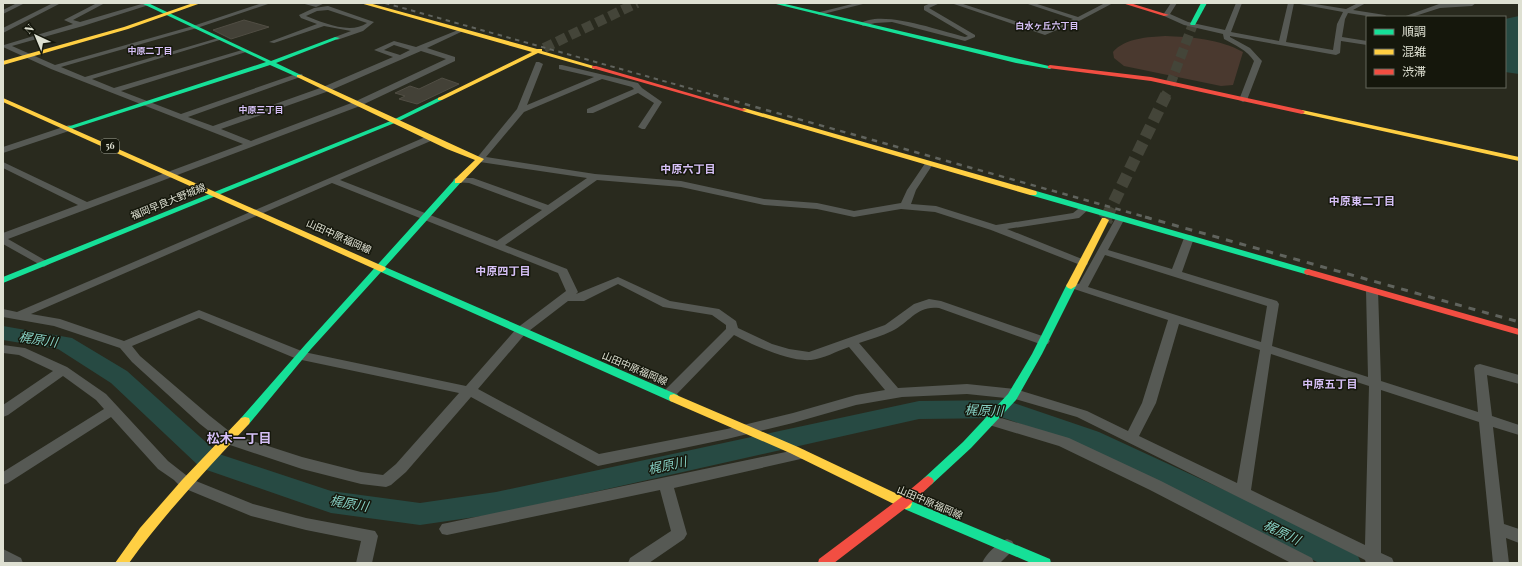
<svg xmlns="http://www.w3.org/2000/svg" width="1522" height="566" font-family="'Playfair Display','Noto Sans JP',serif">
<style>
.green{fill:#4a392f}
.water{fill:#274a43}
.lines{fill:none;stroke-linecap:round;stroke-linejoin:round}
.river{fill:#274a43;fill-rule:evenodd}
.building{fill:#434137;stroke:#514e44}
.secondary-tunnel-far2{stroke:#444539;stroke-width:10;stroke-dasharray:10 4.5;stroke-linecap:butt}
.secondary-tunnel-far1{stroke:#444539;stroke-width:12;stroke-dasharray:12 6;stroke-linecap:butt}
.secondary-tunnel{stroke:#444539;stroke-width:15;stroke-dasharray:15 8;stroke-linecap:butt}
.street{fill:#565954;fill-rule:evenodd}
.fast{fill:#16e098;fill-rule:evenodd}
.slow{fill:#ffcf43;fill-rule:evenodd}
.jam{fill:#f24e42;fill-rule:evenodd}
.rail-far2{stroke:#60635d;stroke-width:2;stroke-dasharray:4.5 4.5;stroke-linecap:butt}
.rail-far1{stroke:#60635d;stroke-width:2.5;stroke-dasharray:5.5 5.5;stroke-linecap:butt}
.rail{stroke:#60635d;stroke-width:3;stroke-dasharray:7 7;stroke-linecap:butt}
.labels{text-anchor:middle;stroke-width:3;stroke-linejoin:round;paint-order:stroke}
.far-neighbourhood-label{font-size:9px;font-weight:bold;fill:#d6c0f7;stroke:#15170c}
.shield{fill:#15170c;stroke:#a2a497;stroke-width:1}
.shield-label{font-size:9px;font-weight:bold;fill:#dee0d2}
.street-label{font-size:10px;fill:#dee0d2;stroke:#15170c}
.neighbourhood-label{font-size:11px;font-weight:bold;fill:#d6c0f7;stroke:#15170c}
.near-water-label{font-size:13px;font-style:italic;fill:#85cec2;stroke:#15170c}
.near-neighbourhood-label{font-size:13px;font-weight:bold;fill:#d6c0f7;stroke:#15170c}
</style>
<rect width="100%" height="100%" fill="#292a1e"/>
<path class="green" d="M1165,36c26,1 55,3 78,16l-10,33 -12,1 -97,-20 -10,-8 -1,-6c12,-14 35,-15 52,-16z"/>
<path class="water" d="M1519,16v58l-14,-2v-53z"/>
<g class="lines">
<path class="river" d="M3,326l69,12 55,33 92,83 112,37 89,12 76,-11 423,-91 86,-1 94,32 158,73 100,49 4,9h-42l-82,-42 -156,-75 -77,-28 -85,1 -423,95 -76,11 -89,-12 -130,-45 -90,-85 -53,-34 -55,-9z"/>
</g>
<g class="building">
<path d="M244,20l25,7 -38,12 -18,-9z"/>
<path d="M442,78l17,6 -42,20 -18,-5 6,-3 -10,-3 15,-7 9,3z"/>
</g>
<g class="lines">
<g class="secondary-tunnel-far2">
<path d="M544,48l93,-45"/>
<path d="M1170,85l23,-61"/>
<path d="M1165,96l2,-3"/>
</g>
<path class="secondary-tunnel-far1" d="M1106,218l60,-123"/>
<path class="secondary-tunnel" d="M1105,220l2,-3"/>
<g class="street">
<path d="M17,3h8l-22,11v-4z"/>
<path d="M53,3h8l-58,30v-5z"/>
<path d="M97,3h8l-32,17 7,2 65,-19h10l-72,23 -71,20 43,19 138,-39 69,-23h9l-74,25 -136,39 24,10 133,-39 5,1 -131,40 22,9 128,-38h4v2l-125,39 60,23 115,-40h6l1,2 -115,41 25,9 110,-39 70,-30 -19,-7 20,-9 22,6 42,-17 5,1 -36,17 28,9v4l-95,45 -352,133 40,23 1,2 -5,3 -41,-23v-11l75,-28 -75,-37v-6l84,40 156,-58 -192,-75 -48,-22 1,-2 69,-21 -9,-4zM394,45l16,5 -10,5 -16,-5zM421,51l25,8 -92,43 -103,39 -30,-12 108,-38z"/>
<path d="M301,3h24l-9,4z"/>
<path d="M856,3h11l-48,12 -3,-2z"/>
<path d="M931,3h9l-11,5 46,27v2l-10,4 -73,-19 -17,1 -12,3 -3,-2c20,-15 80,7 105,13l3,-1 -44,-26v-4z"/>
<path d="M951,3h9l85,28 28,-12 -48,-16h9l44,14 27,-14h8l-32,17 -36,15z"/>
<path d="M1171,3h6l-7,11 18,8 37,8 11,-27h6l-11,29 48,9 9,-38h21l37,6 12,-6h8l-13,7 32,5 3,2h-15l-25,-4 -3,6 -3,18 25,4v4l-26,-4 -1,12 -4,2 -106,-19v1l20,11 12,13 -15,39 -4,2 -4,-2 15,-39c-7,-11 -19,-16 -30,-22l-1,-5 -39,-9 -20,-9 -1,-1zM1294,3l49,9 -6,12 -4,26 -47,-8z"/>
<path d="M1476,3l-4,3 -32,2 -28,9h-9l36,-13z"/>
<path d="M328,6l46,16 -11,9 -26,9 -2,-1v-2l16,-6 -27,-5 -50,17 -5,-1 48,-18 -16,-6 -2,-3 15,-7zM328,10l39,13c-17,12 -45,-1 -61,-7l11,-5z"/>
<path d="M536,62h3l4,2 -16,41 67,-28 -35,-8v-4h3l76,18 4,5 20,14 -17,27h-3l-4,-2 16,-24 -16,-10 -45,20h-6v-4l47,-20 -2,-2 -30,-8 -78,33 -38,45 109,17 86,7 83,18 53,4 37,8 47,-8 6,-13 19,-28 3,-1 4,3 -17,26 -5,14 25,2 60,19 77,-12 9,-7 3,-1 5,3 -11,10 -72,11 80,32 1,2 -1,2 -4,1 -92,-36 -56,-18 -34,-3 -47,8 -37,-8 -53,-4 -83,-18 -84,-7 -92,65 62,24 11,23 -2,2 42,-17 52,24 49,8 17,12 2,7 34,16 17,5 20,3 76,-27 29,-21 15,-5 12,2 107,37 2,3 -2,3h-8l-101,-36c-22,-3 -29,14 -47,23 -10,5 -22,8 -33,12l39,45 69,-4 48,5 72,22 41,20 14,-28 26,-83 -100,-33 -2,-2 2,-2 4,-1 7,2 38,-68 3,-1 5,3 -17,32 64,19 12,-31 5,-3 4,1 1,2 -12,34 95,29 2,3 -7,42 96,31 -2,-87 2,-2h8l2,2 3,91 97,31 -4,-44 2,-3 4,-1 39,11v9l-32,-9 5,41 27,9v10l-26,-8 11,97 15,5v14l-13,-5 3,25h-16l-14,-141 -98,-32v163l11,5 2,5h-28l-1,-3 -288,-143 -62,-18 -48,-5 -65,3 -46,8 -63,18 -66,16 -129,27 -127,-69 -65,75 -15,13 -5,2 -25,-3 -59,-15 -78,-26 -24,-19 -68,-62 -12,-14 -66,-22 -51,-9v-8l14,3 413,-177 3,1 1,2 -1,2 -93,40 157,61 45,-31 -73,-27 -14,-1 -2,-2 2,-2h18l75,27 39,-27 -107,-16 -4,-3 41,-50zM332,183l226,90 8,18 -49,37 -51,58 -162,-34 -105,-42 -75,31 -64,-22 -29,-5zM1105,255l162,51 -6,36 -173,-55zM618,284l45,23 49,8 14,10v4l-62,62 -1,3 1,3 5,2 5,-2 60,-62c19,10 55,27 77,25 12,-1 26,-9 38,-13l36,43 -29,5 -63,18 -66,16 -128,25 -121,-65 47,-55 43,-33h16zM199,318l98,41 162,34 -63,71 -13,11 -22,-3 -59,-15 -68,-22 -24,-19 -70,-60 -8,-10zM1179,324l81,26 -23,133 -98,-47 17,-33zM1271,354l98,32 -4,159 -114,-55z"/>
<path d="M69,125l3,1 1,2 -1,2 -69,23v-6z"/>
<path d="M3,345l22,3 42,19 39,27 62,67 23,18 62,25 53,14 69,13 3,5 -6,27h-16l5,-22 -55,-11 -55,-14 -70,-29 -7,-7 -16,-11 -47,-52 -103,66 -5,2v-13l101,-63 -8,-9 -33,-24 -55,39 -5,2v-12l50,-34 -34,-16 -16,-2z"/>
<path d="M991,415l78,23 92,43 151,77 2,5h-23l-141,-73 -91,-44 -73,-22 -2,-4 2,-4z"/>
<path d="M800,449l5,1 2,4 -2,4 -131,30 13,46 -3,5 -35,24h-21l2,-5 41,-27 -11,-41 -213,45 -5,-1 -3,-5 3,-5 5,-1z"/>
<path d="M1007,539l5,2 3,5 -3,5 -12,12h-18c4,-9 15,-20 25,-24z"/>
<path d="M3,549l18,9 2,5h-20z"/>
</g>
<g class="fast">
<path d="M141,3h7l123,58 64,-24 5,1 -64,25 25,12v2h-4l-27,-12 -199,64h-4v-2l199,-65z"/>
<path d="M772,3h9l272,64 -3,2 -34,-6z"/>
<path d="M1201,3h6l-12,22h-4l-1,-1z"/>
<path d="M440,97l2,1v2l-45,22 -394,161v-6l390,-157z"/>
<path d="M455,179h3l4,2 -77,86 293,128 1,3 -1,3 -4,1 -4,-1 -289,-129 -70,77 -62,75 -4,1 -4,-1 -1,-3 1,-3 64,-73z"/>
<path d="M1030,191h6l275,79 1,2 -4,3 -3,-1 -275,-79 -1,-2z"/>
<path d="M1071,283l5,3 -34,68 -26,46 -45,48 -39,36 -4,2 -4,-2 -2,-3 2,-3 39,-36 45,-48 24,-40 34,-68z"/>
<path d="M906,499l144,60 1,4h-20l-129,-55 -2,-4 2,-4z"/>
</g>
<g class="slow">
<path d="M193,3h8l-73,26 -125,36v-4l121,-34z"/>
<path d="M360,3h9l168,46h5v2l55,16 -3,2 -56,-16 -96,47h-4v-2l94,-46z"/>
<path d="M297,75h4l183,84 -23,24h-6v-4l20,-19 -28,-11 -150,-72z"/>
<path d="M3,98l382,169 1,2 -4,3 -3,-1 -376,-169z"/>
<path d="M744,108l292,83 1,2 -1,2h-6l-288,-84v-2z"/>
<path d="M1302,110l217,47v4l-219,-48 -1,-1z"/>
<path d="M1102,218h3l4,2 -33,66 -5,3 -3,-1 -2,-2z"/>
<path d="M674,394l124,53 112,53 2,4 -2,4 -4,1 -4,-1 -112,-55 -120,-52 -1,-3 1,-3z"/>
<path d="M245,417l4,1 1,3 -1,3c-42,45 -84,89 -120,139h-14l25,-35 42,-48 59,-62z"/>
</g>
<g class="jam">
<path d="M1122,3h8l39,12 -5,1z"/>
<path d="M1050,65l101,12 151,33 3,2 -3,2 -151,-33 -103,-13v-2z"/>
<path d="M592,66h4l151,44 -5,1 -150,-43z"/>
<path d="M1308,269l211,60v6l-214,-61 -1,-2 1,-2z"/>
<path d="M928,476l4,2 2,3 -2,3 -25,23 -73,56h-16l1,-4 80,-60 25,-21z"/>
</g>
<path class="rail-far2" d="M385,3l332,93"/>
<path class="rail-far1" d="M713,95l436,123"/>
<path class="rail" d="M1145,217l374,105"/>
</g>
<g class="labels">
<g class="far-neighbourhood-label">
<text x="1047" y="29">白水ヶ丘六丁目</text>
<text x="150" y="54">中原二丁目</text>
<text x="261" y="113">中原三丁目</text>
</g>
<rect class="shield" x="101" y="139" width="18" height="14" rx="3"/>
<g class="shield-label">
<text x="110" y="149">56</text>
</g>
<g class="street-label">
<text transform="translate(168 201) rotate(-22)" y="4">福岡早良大野城線</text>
<text transform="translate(339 236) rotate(24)" y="4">山田中原福岡線</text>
<text transform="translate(635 368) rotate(23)" y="4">山田中原福岡線</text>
<text transform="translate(930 502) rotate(23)" y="4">山田中原福岡線</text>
</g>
<g class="neighbourhood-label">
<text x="688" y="173">中原六丁目</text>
<text x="1362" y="205">中原東二丁目</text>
<text x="503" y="275">中原四丁目</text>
<text x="1330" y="388">中原五丁目</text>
</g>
<g class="near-water-label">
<text transform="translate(38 339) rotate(9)" y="5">梶原川</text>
<text transform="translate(984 410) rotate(2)" y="5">梶原川</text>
<text transform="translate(667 465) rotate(-12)" y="5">梶原川</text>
<text transform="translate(349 503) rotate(10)" y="5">梶原川</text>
<text transform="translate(1282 532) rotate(26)" y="5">梶原川</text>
</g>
<g class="near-neighbourhood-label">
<text x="239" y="443">松木一丁目</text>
</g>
</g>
<rect width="1522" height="566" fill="none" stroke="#dee0d2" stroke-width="8"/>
<rect x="1366" y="16" width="140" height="72" fill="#15170c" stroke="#65675b"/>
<rect x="1374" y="29" width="20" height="6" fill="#16e098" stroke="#65675b"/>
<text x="1402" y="36" font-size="12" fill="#dee0d2">順調</text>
<rect x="1374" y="49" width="20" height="6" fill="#ffcf43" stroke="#65675b"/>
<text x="1402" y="56" font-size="12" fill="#dee0d2">混雑</text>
<rect x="1374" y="69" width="20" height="6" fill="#f24e42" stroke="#65675b"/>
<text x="1402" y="76" font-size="12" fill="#dee0d2">渋滞</text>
<g transform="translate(36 36) rotate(316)" stroke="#15170c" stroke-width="3" paint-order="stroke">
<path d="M0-3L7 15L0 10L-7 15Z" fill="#dee0d2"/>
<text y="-6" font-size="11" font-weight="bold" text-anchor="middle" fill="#dee0d2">N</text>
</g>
</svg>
